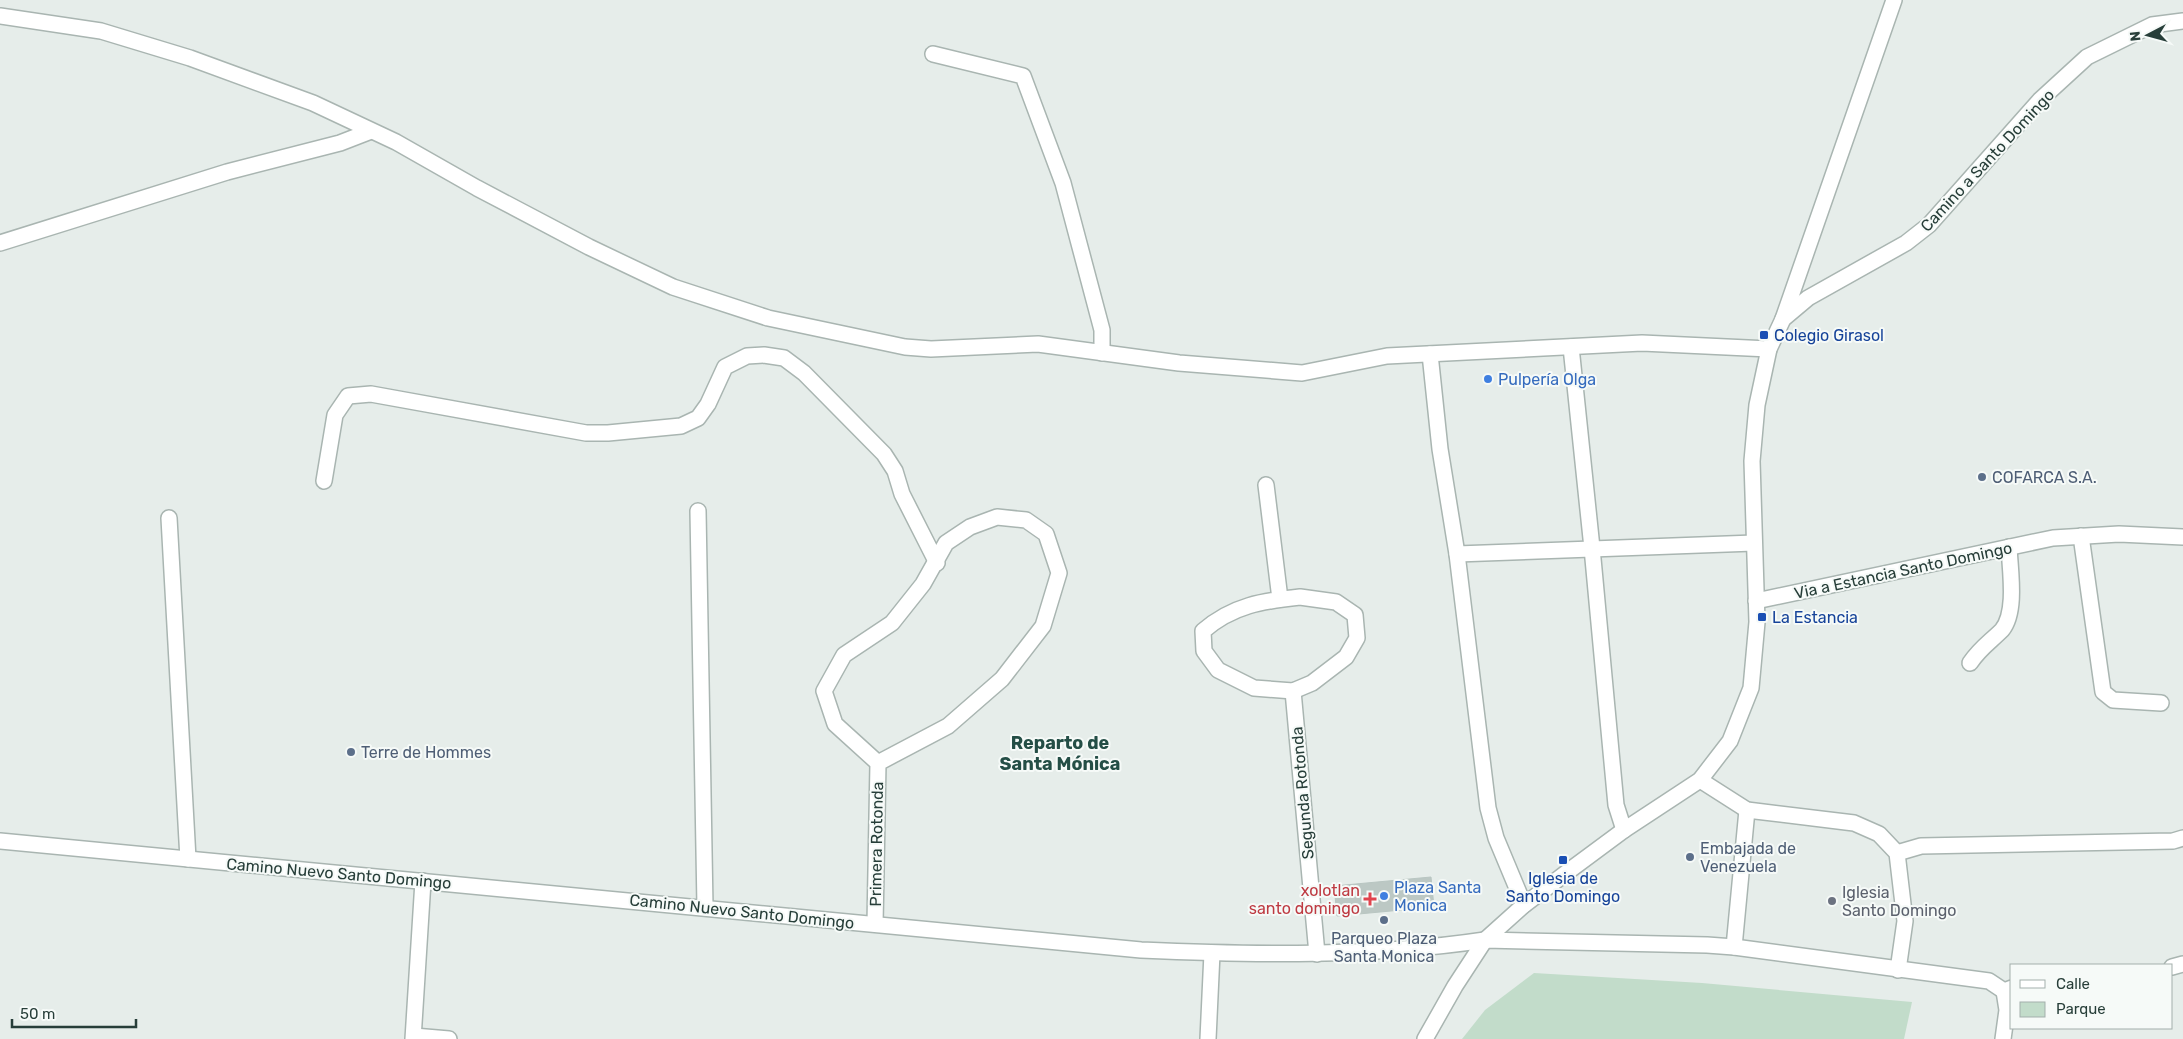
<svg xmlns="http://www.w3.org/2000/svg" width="2183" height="1039" font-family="Rubik,sans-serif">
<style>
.green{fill:#c2dcca}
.building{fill:#bcc8c4;stroke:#b9c6c2}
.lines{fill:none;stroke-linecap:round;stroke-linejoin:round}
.minor-casing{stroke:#a9b5b1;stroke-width:18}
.minor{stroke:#fff;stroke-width:15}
.transit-dot{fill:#1a4fb4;stroke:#f6faf8;stroke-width:2}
.shop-dot{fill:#3f7fe0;stroke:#f6faf8;stroke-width:2}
.service-dot{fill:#5c6f8a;stroke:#f6faf8;stroke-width:2}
.health-dot{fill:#e0444e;stroke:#f6faf8;stroke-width:2}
.worship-dot{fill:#6b7280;stroke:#f6faf8;stroke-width:2}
.labels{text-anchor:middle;stroke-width:4;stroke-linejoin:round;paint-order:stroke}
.street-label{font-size:16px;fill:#273e39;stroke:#f6faf8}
.transit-label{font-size:16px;fill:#164399;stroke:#f6faf8;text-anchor:start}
.shop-label{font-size:16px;fill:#366cbe;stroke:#f6faf8;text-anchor:start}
.service-label{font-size:16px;fill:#4e5e75;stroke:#f6faf8;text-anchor:start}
.health-label{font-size:16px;fill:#be3a42;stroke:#f6faf8;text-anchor:end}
.worship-label{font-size:16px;fill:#5b616d;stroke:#f6faf8;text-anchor:start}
.neighbourhood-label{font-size:18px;font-weight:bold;fill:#244e46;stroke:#f6faf8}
</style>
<rect width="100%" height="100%" fill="#e6edea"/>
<path class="green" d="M1534,973l168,10 210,19 -8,37h-442l23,-29z"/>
<path class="building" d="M1431,877l3,30 -97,9 -3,-30z"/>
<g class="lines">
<g class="minor-casing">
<g id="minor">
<path d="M0,16l101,15 89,27 123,45 83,39 81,46 112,59 84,40 95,31 137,29 26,2 107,-5 141,19 123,10 85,-17 255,-13 127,6"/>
<path d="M933,54l90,22 40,107 39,147v23"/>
<path d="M0,243l227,-71 113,-29 31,-12"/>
<path d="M1783,319l111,-319"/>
<path d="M1571,347l21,201 24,257 8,25"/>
<path d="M1430,354l10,95 17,105 31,254 8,30 28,67"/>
<path d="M324,481l11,-66 13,-19 23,-2 215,39h22l73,-7 17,-8 10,-14 17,-37 22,-11 17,-1 20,3 20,15 80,81 11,17 7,23 35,69"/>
<path d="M1266,485l14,114"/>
<path d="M698,511l7,396"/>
<path d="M169,518l19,341"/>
<path d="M2081,536l22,156 10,8 48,3"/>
<path d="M1457,554l297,-11"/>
<path d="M1300,597l36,5 19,13 2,23 -11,19 -34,26 -19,8 -39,-3 -36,-18 -14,-19 -1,-20c30,-26 60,-30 97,-34z"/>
<path d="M1756,601l297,-63 66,-4 64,3"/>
<path d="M1970,663c10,-15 20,-21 32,-33 15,-18 8,-60 7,-83"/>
<path d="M1293,691l24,263"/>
<path d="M1700,780l47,30 107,13 25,11 18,19 8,68 -7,49"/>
<path d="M0,841l1141,109c114,5 230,7 344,-10l222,5 27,2 255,34 15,10 8,-3"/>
<path d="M1897,853l24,-7 252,-5 10,-3"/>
<path d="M875,924l3,-161 -43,-39 -11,-33 20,-36 48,-32 31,-39 23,-41 24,-16 27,-10 29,3 20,14 13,39 -16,53 -41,53 -54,47 -70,37"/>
<path d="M1734,947l13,-137"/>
<path d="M2172,967l11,-3"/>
<path d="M414,1036l35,3"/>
<path d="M413,1039l10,-158"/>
<path d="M1208,1039l4,-86"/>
<path d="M1425,1039l30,-53 30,-46 39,-35 46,-35 54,-40 76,-50 30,-39 21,-53 6,-66 -5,-161 5,-56 12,-56 14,-30 25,-21 98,-55 23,-18 111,-125 47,-43 65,-32 31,-4"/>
<path d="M2003,1039l4,-29 -3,-19"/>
</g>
</g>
<use href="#minor" class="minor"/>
</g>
<g class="transit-dot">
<rect x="1759" y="330" width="10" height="10" rx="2.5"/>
<rect x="1757" y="612" width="10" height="10" rx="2.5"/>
<rect x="1558" y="855" width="10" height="10" rx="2.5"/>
</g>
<g class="shop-dot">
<circle cx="1488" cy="379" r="5"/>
<circle cx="1384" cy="896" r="5"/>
</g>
<g class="service-dot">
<circle cx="1982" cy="477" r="5"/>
<circle cx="351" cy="752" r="5"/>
<circle cx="1690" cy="857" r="5"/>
<circle cx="1384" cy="920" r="5"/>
</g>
<path class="health-dot" d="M1367.5 891.5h5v5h5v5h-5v5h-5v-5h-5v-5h5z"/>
<circle class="worship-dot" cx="1832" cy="901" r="5"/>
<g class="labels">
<g class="street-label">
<text transform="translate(1987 160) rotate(-47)" y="6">Camino a Santo Domingo</text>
<text transform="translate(1903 570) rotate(-12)" y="6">Via a Estancia Santo Domingo</text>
<text transform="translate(1302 793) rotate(-95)" y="6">Segunda Rotonda</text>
<text transform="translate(876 844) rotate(-89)" y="6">Primera Rotonda</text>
<text transform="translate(339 873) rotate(5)" y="6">Camino Nuevo Santo Domingo</text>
<text transform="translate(742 911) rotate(6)" y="6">Camino Nuevo Santo Domingo</text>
</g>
<g class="transit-label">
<text x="1774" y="341">Colegio Girasol</text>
<text x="1772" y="623">La Estancia</text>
<text x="1563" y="884" text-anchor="middle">Iglesia de<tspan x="1563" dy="18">Santo Domingo</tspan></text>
</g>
<g class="shop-label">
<text x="1498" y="385">Pulpería Olga</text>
<text x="1394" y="893">Plaza Santa<tspan x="1394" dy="18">Monica</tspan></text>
</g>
<g class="service-label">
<text x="1992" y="483">COFARCA S.A.</text>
<text x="361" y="758">Terre de Hommes</text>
<text x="1700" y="854">Embajada de<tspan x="1700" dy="18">Venezuela</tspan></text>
<text x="1384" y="944" text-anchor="middle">Parqueo Plaza<tspan x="1384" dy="18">Santa Monica</tspan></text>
</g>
<g class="health-label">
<text x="1360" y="896">xolotlan<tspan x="1360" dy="18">santo domingo</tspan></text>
</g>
<g class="worship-label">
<text x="1842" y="898">Iglesia<tspan x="1842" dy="18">Santo Domingo</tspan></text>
</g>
<g class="neighbourhood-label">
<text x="1060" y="749">Reparto de<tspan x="1060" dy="21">Santa Mónica</tspan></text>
</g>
</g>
<rect x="2010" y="964" width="162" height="65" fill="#f6faf8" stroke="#a3afac"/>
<rect x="2020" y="980" width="25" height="8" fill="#ffffff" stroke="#a3afac"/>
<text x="2056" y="989" font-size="15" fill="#273e39">Calle</text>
<rect x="2020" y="1002" width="25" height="15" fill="#c2dcca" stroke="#a3afac"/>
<text x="2056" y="1014" font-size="15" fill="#273e39">Parque</text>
<g transform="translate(2148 35) rotate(264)" stroke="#f6faf8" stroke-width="4" paint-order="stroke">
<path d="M0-4L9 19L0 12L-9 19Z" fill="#273e39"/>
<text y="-8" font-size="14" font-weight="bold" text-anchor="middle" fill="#273e39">N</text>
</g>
<path d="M12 1019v8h124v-8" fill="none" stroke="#273e39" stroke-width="2.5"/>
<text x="20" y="1019" font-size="15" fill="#273e39" stroke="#f6faf8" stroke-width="4" paint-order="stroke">50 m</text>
</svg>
